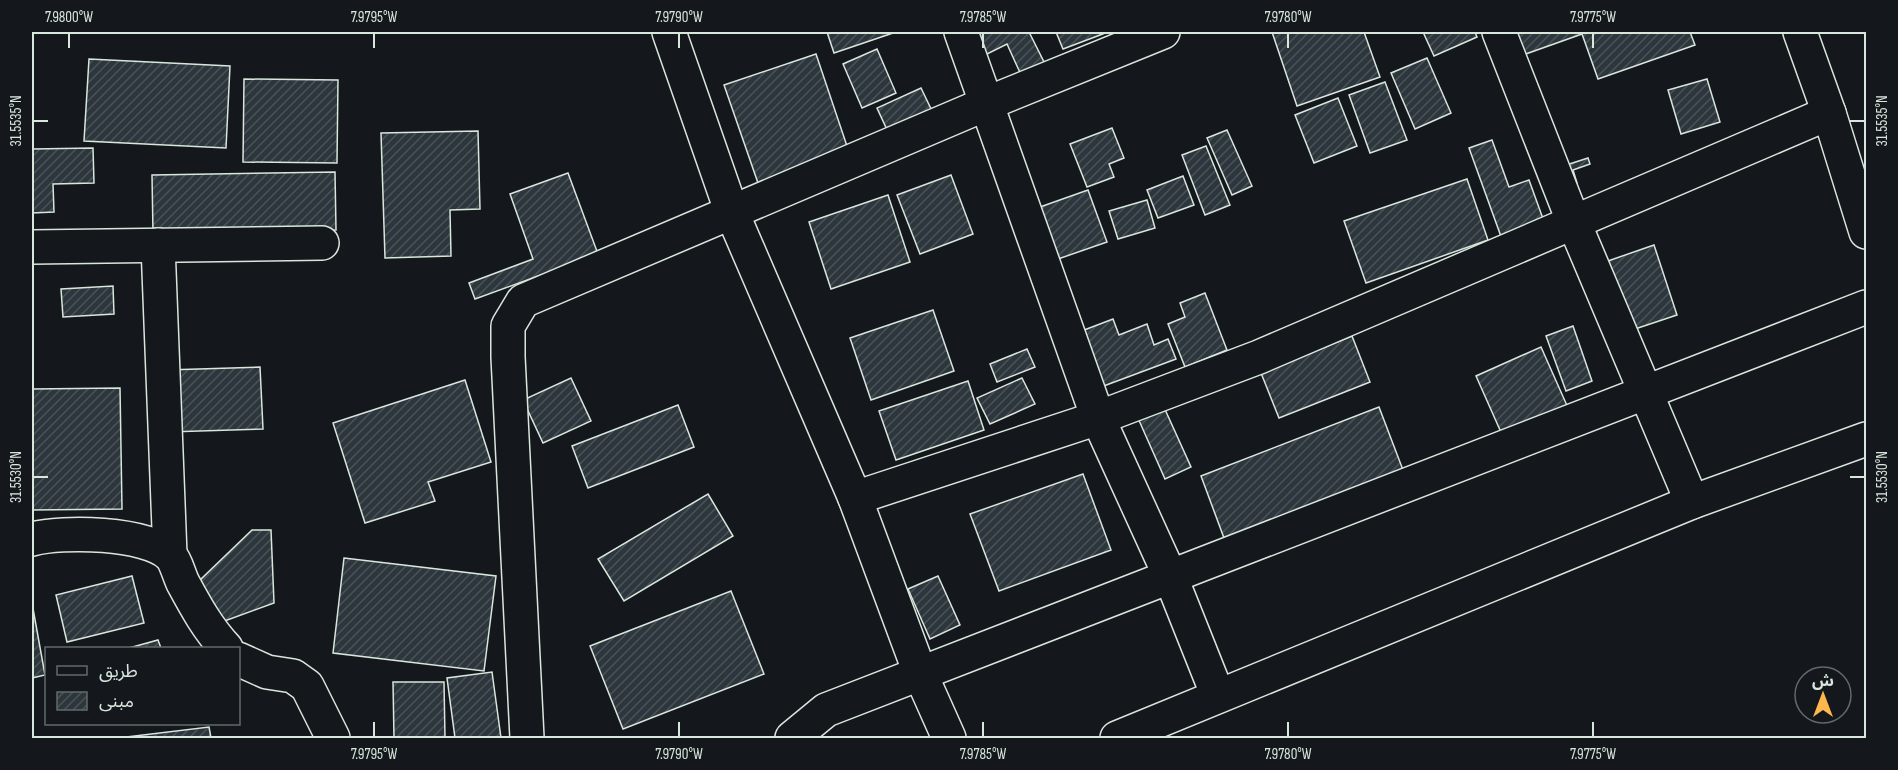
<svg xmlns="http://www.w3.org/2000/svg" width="1898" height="770" font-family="'Sofia Sans Condensed','Noto Sans Arabic',sans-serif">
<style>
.building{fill:url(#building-hatch);stroke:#d8e6dc;stroke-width:1.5}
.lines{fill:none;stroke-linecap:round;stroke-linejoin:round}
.minor-casing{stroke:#d8e6dc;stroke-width:36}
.minor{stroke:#14181c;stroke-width:33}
.ticks{fill:none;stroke:#d8e6dc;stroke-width:2}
.neatline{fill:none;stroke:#d8e6dc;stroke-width:2}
.ticks-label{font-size:15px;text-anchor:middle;fill:#d8e6dc}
</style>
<defs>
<pattern id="building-hatch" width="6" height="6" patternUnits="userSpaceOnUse" patternTransform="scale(1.5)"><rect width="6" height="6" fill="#2c363c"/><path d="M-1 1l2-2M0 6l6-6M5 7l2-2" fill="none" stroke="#4a5358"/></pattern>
</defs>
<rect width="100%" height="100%" fill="#14181c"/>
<g class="building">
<path d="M827,32h69l-62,21z"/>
<path d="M969,32h60l17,34 -24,11 -15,-33 -26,13z"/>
<path d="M1056,32h52l-45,17z"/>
<path d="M1272,32h92l16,45 -83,29z"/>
<path d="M1423,32h52l2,5 -43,19z"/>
<path d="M1512,32h178l5,13 -97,34 -16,-45 -62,22z"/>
<path d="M877,49l19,44 -34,15 -19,-44z"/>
<path d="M816,54l33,98 -91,31 -34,-98z"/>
<path d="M1427,58l24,55 -36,16 -24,-56z"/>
<path d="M89,59l141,7 -4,82 -142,-7z"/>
<path d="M244,79l94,1 -1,83 -94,-1z"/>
<path d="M1707,79l13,43 -39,12 -13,-44z"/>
<path d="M1385,82l22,58 -37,13 -21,-58z"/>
<path d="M921,88l12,25 -44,21 -12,-26z"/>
<path d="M1338,98l19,48 -43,17 -19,-48z"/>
<path d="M1112,128l12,30 -15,6 5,13 -27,10 -17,-43z"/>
<path d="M1227,130l25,56 -20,9 -25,-57z"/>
<path d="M478,131l2,78 -30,1 1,46 -66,2 -4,-125z"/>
<path d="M1492,140l17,47 20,-7 17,47 -43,15 -34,-94z"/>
<path d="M1206,146l24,59 -25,10 -23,-60z"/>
<path d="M93,148l1,35 -41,1 1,28 -22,1v-64z"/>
<path d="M1588,158l2,6 -17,6 4,13 -17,5 -6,-19z"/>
<path d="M335,172l1,58 -183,3 -1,-58z"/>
<path d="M568,173l30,81 -123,45 -6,-16 64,-24 -23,-65z"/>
<path d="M951,175l22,59 -53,20 -23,-59z"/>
<path d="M1183,176l11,29 -36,13 -11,-28z"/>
<path d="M1467,179l21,61 -122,43 -22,-62z"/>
<path d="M1088,190l19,52 -49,17 -18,-52z"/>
<path d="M888,195l22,67 -79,27 -22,-67z"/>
<path d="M1147,200l8,28 -37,11 -9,-28z"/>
<path d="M1654,245l23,70 -48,16 -24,-69z"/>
<path d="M113,286l1,28 -51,3 -2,-28z"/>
<path d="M1205,293l22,57 -42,17 -17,-43 17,-7 -5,-14z"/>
<path d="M933,310l21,61 -83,29 -21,-62z"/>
<path d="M1113,319l6,16 28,-11 7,21 14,-6 8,20 -75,28 -22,-55z"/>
<path d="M1573,326l19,55 -26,10 -20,-55z"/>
<path d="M1352,336l18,46 -91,36 -18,-45z"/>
<path d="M1541,347l28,63 -65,29 -28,-63z"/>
<path d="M1027,349l8,18 -38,15 -7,-18z"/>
<path d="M260,367l3,62 -95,3 -2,-62z"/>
<path d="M571,378l20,43 -48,22 -20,-43z"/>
<path d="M1022,378l13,26 -45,20 -13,-26z"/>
<path d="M465,380l26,82 -63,20 7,19 -70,22 -32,-100z"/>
<path d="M968,381l16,49 -88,30 -17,-49z"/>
<path d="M120,388l2,121 -90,1v-121z"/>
<path d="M678,405l16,42 -106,41 -16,-42z"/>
<path d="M1163,405l28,62 -26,12 -28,-63z"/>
<path d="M1379,407l24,63 -179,68 -23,-62z"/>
<path d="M1083,474l28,76 -112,41 -29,-77z"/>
<path d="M708,494l25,42 -109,65 -26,-42z"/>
<path d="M252,530h19l3,73 -55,20 -22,-40z"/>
<path d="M344,558l152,18 -12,95 -151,-18z"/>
<path d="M132,576l12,47 -77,19 -11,-47z"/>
<path d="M938,576l22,49 -30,14 -22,-50z"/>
<path d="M731,591l33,83 -141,55 -33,-83z"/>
<path d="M32,603l13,72 -13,3z"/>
<path d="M158,640l3,8h-32z"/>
<path d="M492,672l9,66h-46l-8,-60z"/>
<path d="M393,682h51l1,56h-51z"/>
<path d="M209,727l2,11h-93z"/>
</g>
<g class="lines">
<g class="minor-casing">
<g id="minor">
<path d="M669,32l63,181 123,285 65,175 29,65"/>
<path d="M961,32l137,386 73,160 47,118"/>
<path d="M1499,32l75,191 118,279"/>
<path d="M1800,32l29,81 37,119"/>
<path d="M158,245l12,310"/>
<path d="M32,247l290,-4"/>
<path d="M855,498l243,-80 161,-61 570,-244"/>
<path d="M32,539c31,-8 113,-7 138,16 6,6 9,20 13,28 13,24 25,46 43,65"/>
<path d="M238,659l29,13 26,4 14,10 26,52"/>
<path d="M527,738l-19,-381v-31l15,-25 465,-198 175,-71"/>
<path d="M792,738l34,-28 1040,-403"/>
<path d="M1117,738l575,-236 174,-63"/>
</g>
</g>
<use href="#minor" class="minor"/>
</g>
<path class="ticks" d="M69,33v15M374,33v15M679,33v15M983,33v15M1288,33v15M1593,33v15M33,121h15M1850,121h15M33,477h15M1850,477h15M374,722v15M679,722v15M983,722v15M1288,722v15M1593,722v15"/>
<rect width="1898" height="770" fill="none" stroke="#14181c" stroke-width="66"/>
<rect x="45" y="647" width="195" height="78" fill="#14181c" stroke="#626a69" stroke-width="1.5"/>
<rect x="57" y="666" width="30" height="9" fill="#14181c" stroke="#626a69" stroke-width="1.5"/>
<text x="99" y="677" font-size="18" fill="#d8e6dc">طريق</text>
<rect x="57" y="692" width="30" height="18" fill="url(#building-hatch)" stroke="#626a69" stroke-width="1.5"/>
<text x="99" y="707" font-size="18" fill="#d8e6dc">مبنى</text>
<g transform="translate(1823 695)"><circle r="28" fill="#14181c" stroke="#626a69" stroke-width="1.5"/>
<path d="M0-4.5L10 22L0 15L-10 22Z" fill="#ffb74d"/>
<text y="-9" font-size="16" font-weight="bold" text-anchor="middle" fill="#d8e6dc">ش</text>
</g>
<rect x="33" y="33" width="1832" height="704" class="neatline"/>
<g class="ticks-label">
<text x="69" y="22">7.9800°W</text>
<text x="374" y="22">7.9795°W</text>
<text x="679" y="22">7.9790°W</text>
<text x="983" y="22">7.9785°W</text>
<text x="1288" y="22">7.9780°W</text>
<text x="1593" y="22">7.9775°W</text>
<text transform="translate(16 121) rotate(-90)" y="5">31.5535°N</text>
<text transform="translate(1882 121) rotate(-90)" y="5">31.5535°N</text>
<text transform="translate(16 477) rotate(-90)" y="5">31.5530°N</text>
<text transform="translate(1882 477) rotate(-90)" y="5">31.5530°N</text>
<text x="374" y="759">7.9795°W</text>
<text x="679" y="759">7.9790°W</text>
<text x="983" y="759">7.9785°W</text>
<text x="1288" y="759">7.9780°W</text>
<text x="1593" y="759">7.9775°W</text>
</g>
</svg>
